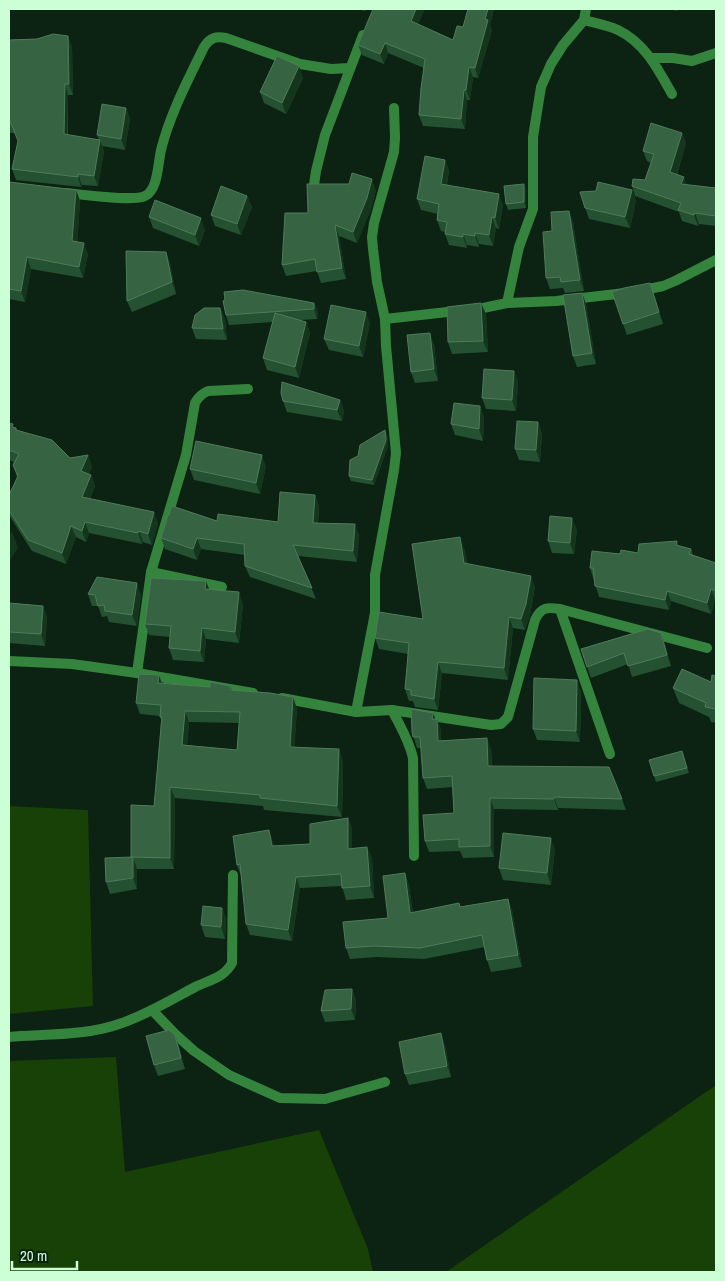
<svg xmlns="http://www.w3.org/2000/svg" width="725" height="1281" font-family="'Archivo Narrow',sans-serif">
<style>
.water{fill:#174107}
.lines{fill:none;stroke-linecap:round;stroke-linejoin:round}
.service{stroke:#35843e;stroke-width:10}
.minor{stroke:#35843e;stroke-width:10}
.wall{fill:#245131;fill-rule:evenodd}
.shaded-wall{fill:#13361d}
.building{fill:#366442;stroke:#4e7c5a;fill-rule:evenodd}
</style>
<rect width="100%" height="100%" fill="#0c2212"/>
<g class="water">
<path d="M9,806l79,4 5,196 -84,8z"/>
<path d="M116,1057l9,115 194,-42 49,119 5,23h-364v-211z"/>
<path d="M716,1085v187h-270z"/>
</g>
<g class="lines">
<g class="service">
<path d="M651,58h22l19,3 24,-8"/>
<path d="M314,185l2,-14 9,-36 38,-100"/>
<path d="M151,572l71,15"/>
<path d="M560,609l50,145"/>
<path d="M392,710c8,16 17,30 21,48l1,98"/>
<path d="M152,1010l23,24 19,17 35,24 51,23 45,1 60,-17"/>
</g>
<g class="minor">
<path d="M584,20c11,3 23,5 34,10 27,13 40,39 54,64"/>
<path d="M64,193c16,1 69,9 81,3 13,-6 13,-33 16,-46 9,-36 27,-70 43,-103 6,-9 11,-11 22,-9l74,26 31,5 19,-1"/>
<path d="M639,291l24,-5 12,-5 41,-21"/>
<path d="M507,303l12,-56 14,-38v-72l8,-50 10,-23 12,-19 21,-25 2,-11"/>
<path d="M385,319l98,-11 24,-5 49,-2 69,-8"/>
<path d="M9,661l63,3 65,9 116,20"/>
<path d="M137,673l14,-101 35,-117 9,-52c3,-6 6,-9 13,-12l40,-2"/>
<path d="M282,698l74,14 36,-2 99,15 10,-1 7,-7 27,-97c6,-13 12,-13 25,-11l147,39"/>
<path d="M356,712l19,-99v-38l19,-105 2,-17 -10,-107 -1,-27 -8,-37 -4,-33 -1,-12 2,-14 20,-71 1,-14 -1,-30"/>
<path d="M9,1037c37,-3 78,-1 113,-14 26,-9 49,-23 73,-36 14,-7 29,-9 37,-24l1,-88"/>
</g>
</g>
<g class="wall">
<path d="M358,9h9l-2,2z"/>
<path d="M373,9h52l-7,15 35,16 10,-13 5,-18h26l-4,16 2,5 -14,48 -5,-1 -3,23h-3l-2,29 -42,-3 -4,-11 5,-47 -36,-15 -4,11 -22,-9 -4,-10z"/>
<path d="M670,9h8l-1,2z"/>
<path d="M68,36l4,11 1,48h-5v40l31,5 -2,-5 29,-27 4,11 -5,31 -23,-4 2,5 -6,35 -16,-1 -1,2 -65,-7 -4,-11 6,-28 -3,-8h-6v-93l28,-1z"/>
<path d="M303,78l-17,36 -22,-11 -4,-11z"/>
<path d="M682,133l4,10 -9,32 10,10 29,3v38l-17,-2 -1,2 -16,-5 -3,-9 -44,-16 -3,-10 13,-6 6,-17 -4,-2 -4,-10z"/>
<path d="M445,160l4,11 -2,14 56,20 -4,24 -3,-1 -3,18 -14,-2v3l-12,-2v3l-18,-3 -4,-11v-2l-4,-1 -4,-11 1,-6 -17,-4 -4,-11z"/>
<path d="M9,182l67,8 4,11 -3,41 11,12 -5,24 -52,-9 -6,33 -16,-3z"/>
<path d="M376,190l-5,19 -14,34 -18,-7 7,43 -25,4 -4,-12 -31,5 -4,-11 26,-52z"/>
<path d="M526,190v18l-18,2 -2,-6z"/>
<path d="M632,190l4,11 -6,27 -41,-9 -9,-27z"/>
<path d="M247,196l5,11 -11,28 -26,-9 -4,-11z"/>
<path d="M569,211l4,11 11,69 -19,2 -2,-5 -13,1 -4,-11 6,-47z"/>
<path d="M149,217l56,13 -6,16 -46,-18z"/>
<path d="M166,252l4,11 6,31 -44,18 -5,-11z"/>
<path d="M582,293l4,11 10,60 -19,3 -4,-11z"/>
<path d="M654,295l9,29 -36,11 -4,-11z"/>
<path d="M314,303l4,10 -1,6 -17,1 6,2 4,11 -11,45 -32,-8 -4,-12 10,-36 -44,3 -3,-10z"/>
<path d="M220,308l5,11 2,21 -31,-1 -4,-11z"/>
<path d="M486,314l2,38 -36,2 -4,-12z"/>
<path d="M370,323l-7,34 -34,-7 -5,-11z"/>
<path d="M434,344l4,37 -23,2 -4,-11z"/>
<path d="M514,371l4,11 -2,29 -30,-2 -4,-11z"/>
<path d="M340,400l4,11 -2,10 -55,-9 -4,-11z"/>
<path d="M480,406l4,11 -1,24 -28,-6 -4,-11z"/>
<path d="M538,422l4,12 -2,28 -21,-2 -4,-11z"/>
<path d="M9,423l8,7 53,28 18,-3 4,12 -3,7 2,1 4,11 -5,13 68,24 -6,22 -9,-3 -1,2 -53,-11 -3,9 -10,-5 -10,27 -34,-13 -23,-36v-20l8,-18 -4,-12 1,-3 -5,-2z"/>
<path d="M388,436v10l-14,39 -23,-4 -2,-5 9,-20z"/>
<path d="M266,466l-6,28 -66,-14 -4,-11z"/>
<path d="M315,495l4,11 -1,17 41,12 -2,27 -59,-6 18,43 -66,-22 -5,-11v-11l-44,-6 -4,11 -32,-11 -4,-11 56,-17 61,1z"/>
<path d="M577,529l-3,25 -22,-1 -4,-12z"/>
<path d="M677,541l1,5 13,3 2,6 23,8v37h-1l-4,14 -40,-13 -2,9 -70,-13 -9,-29 30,-14 18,-1z"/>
<path d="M464,548l3,15 68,24 -5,28 -5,15 -12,-2 -5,52 -66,-7 -4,37 -23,-3 -2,-6h-4l-4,-12 3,-35 -29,-5 -4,-11 48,-19z"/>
<path d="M206,581l3,8 34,15 -4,39 -33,-4 -2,23 -31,-2 -4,-12 1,-11 -21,-2 -4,-11z"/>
<path d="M88,594h53l-4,32 -28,-4 -2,-6 -5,1 -4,-11h-6z"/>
<path d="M9,603l34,3 4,11 -2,29 -36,-3z"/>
<path d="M665,644l6,22 -39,11 -4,-13 -37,14 -10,-29z"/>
<path d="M716,676v47l-5,-1 -2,-5 -30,-14 -6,-15 38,-6z"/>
<path d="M162,684l48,3 20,-1 2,4 61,7 4,12 -3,39 49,13 -1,56 -78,-7 -1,-4 -88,-8 -1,71h-37v20l-27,5 -4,-12 25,-25 23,-51 7,-86 -1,-4 -20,-2 -4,-11zM189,722l50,1 -2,27 -50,-5z"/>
<path d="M581,691l-1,51 -43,-2 -4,-11z"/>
<path d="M433,713l2,6h2l4,11v11l50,8 1,17 130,33 4,11 -68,-2v2l-64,-1v48l-31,1 -3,-7 -31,1 -4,-11 29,-28 -2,-26 -25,2 -4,-11 -2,-30h-4l-5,-16z"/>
<path d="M682,751l7,22 -33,9 -2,-6z"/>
<path d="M348,818l4,11v19l15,-1 5,12 2,39 -28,2 -4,-14 -42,2 -8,53 -42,-6 -4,-11 -5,-48 -4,-11 36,-23 1,4 36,-2z"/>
<path d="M555,849l-4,36 -48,-5 -4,-12z"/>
<path d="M405,873l4,12 4,28 46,-10 2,4 47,-8 4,11 10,57 -31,5 -4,-12 -2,-13 -61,12 -47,-2 -27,2 -4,-11 42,-30z"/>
<path d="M222,908l4,11 -1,20 -20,-2 -4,-12z"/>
<path d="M352,989l4,11 -1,20 -30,2 -4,-11z"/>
<path d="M175,1035l4,12 6,22 -27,7 -4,-11z"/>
<path d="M445,1045l6,32 -42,8 -4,-11z"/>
</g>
<g class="shaded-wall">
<path d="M416,9h9l-10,23 -4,-11z"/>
<path d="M488,9h6l-4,16 2,5 -14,48 -3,-10z"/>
<path d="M68,36l4,11 1,48 -4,-11z"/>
<path d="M385,43l3,10 -4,11 -4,-10z"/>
<path d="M299,66l4,12 -17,36 -4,-11z"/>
<path d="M469,67l4,10 -3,23 -4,-10z"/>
<path d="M65,84l3,11 -1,50 -3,-11z"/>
<path d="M464,90l3,10 -2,29 -4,-10z"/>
<path d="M126,108l4,11 -5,31 -4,-11z"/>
<path d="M682,133l4,10 -12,40 -4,-11z"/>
<path d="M100,140l4,11 -6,35 -4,-10z"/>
<path d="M445,160l4,11 -4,24 -4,-11z"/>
<path d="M78,174l4,11 -1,2 -3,-10z"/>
<path d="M684,177l4,11 -7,-4z"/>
<path d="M372,179l4,11 -5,19 -14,34 -4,-11z"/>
<path d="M524,184l2,6v18l-2,-6z"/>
<path d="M76,190l4,11 -3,51 -5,-11z"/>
<path d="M632,190l4,11 -6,27 -5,-11z"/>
<path d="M499,194l4,11 -4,24 -4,-11z"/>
<path d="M247,196l5,11 -11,28 -4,-11z"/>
<path d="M569,211l4,11 11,69 -4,-11z"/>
<path d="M695,213l4,11 -1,2 -4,-11z"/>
<path d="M492,217l4,11 -3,18 -4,-11z"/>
<path d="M201,218l4,12 -6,16 -4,-11z"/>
<path d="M335,225l4,11 7,43 -4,-11z"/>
<path d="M475,233l4,11v3l-4,-11z"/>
<path d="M463,234l4,11v3l-4,-11z"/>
<path d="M84,243l4,11 -5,24 -4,-11z"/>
<path d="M166,252l4,11 6,31 -4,-12z"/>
<path d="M27,257l4,12 -6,33 -4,-11z"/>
<path d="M582,293l4,11 10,60 -4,-11z"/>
<path d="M314,303l4,10 -1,6 -3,-10z"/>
<path d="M481,303l5,11 2,38 -5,-11z"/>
<path d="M220,308l5,11 2,21 -4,-11z"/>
<path d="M366,312l4,11 -7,34 -4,-11z"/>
<path d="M306,322l4,11 -11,45 -4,-11z"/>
<path d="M430,333l4,11 4,37 -4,-12z"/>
<path d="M514,371l4,11 -2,29 -4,-11z"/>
<path d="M340,400l4,11 -2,10 -5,-11z"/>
<path d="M480,406l4,11 -1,24 -4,-12z"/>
<path d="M538,422l4,12 -2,28 -4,-12z"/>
<path d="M385,430l3,6v10l-14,39 -2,-5z"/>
<path d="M88,455l4,12 -7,15 -4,-11z"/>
<path d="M262,455l4,11 -6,28 -4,-11z"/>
<path d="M91,475l4,11 -9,22 -4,-11z"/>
<path d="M315,495l4,11 -2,28 -4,-11z"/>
<path d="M154,512l4,11 -6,22 -4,-11z"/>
<path d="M572,518l5,11 -3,25 -4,-11z"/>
<path d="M85,522l4,11 -3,9 -4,-11z"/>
<path d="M355,524l4,11 -2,27 -4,-11z"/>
<path d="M71,526l5,11 -10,27 -4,-11z"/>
<path d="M12,531l6,17 -9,14v-26z"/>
<path d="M139,531l4,11 -1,2 -4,-11z"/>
<path d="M460,537l4,11 4,26 -4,-11z"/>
<path d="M197,538l4,11 -4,11 -4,-11z"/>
<path d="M531,576l4,11 -5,28 -5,15 -4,-11z"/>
<path d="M206,581l4,11 -5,-3z"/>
<path d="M137,583l4,11 -4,32 -5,-11z"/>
<path d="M711,589l4,11 -4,14 -4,-11z"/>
<path d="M667,591l4,10 -2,9 -4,-10z"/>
<path d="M239,592l4,12 -4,39 -4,-11z"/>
<path d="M43,606l4,11 -2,29 -4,-12z"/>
<path d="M509,617l4,11 -5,52 -4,-12z"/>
<path d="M202,628l4,11 -2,23 -4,-11z"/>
<path d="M661,633l4,11 6,22 -4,-11z"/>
<path d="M438,662l4,11 -4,37 -4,-11z"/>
<path d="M159,675l4,12 -5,-4z"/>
<path d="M577,680l4,11 -1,51 -4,-11z"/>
<path d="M293,697l4,12 -3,50 -4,-12z"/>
<path d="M185,711l4,11 -3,34 -4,-11z"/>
<path d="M433,713l4,10v-4l4,11 1,22 -4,-11 -6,-22z"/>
<path d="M487,738l4,11 1,28 -4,-11z"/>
<path d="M339,749l4,12 -1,56 -5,-11z"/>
<path d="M170,787l5,11 -1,71 -4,-11z"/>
<path d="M554,797l4,11v2l-4,-11z"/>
<path d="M490,798l4,11v48l-4,-11z"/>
<path d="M348,818l4,11v31l-4,-11z"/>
<path d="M269,830l4,12 3,15 -4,-11z"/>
<path d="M551,838l4,11 -4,36 -4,-12z"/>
<path d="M367,847l5,12 2,39 -4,-12z"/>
<path d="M133,857l4,12v20l-4,-11z"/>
<path d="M405,873l4,12 5,39 -4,-11z"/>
<path d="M296,877l4,11 -8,53 -4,-11z"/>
<path d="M508,899l4,11 10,57 -4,-12z"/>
<path d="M222,908l4,11 -1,20 -4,-12z"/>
<path d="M352,989l4,11 -1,20 -4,-11z"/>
<path d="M441,1033l4,12 6,32 -4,-11z"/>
<path d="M175,1035l4,12 6,22 -4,-11z"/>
</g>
<g class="building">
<path d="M373,9h43l-5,12 42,19 4,-14 6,1 5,-18h20l-3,10 3,1 -13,48 -6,-1 -3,23h-2l-3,29 -42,-4 2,-27 4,-29 -40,-16 -5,11 -22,-9z"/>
<path d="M53,34l15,2 1,48h-4l-1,50 36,6 -6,36 -16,-2v3l-66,-8 6,-28 -7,-18h-2v-83l28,-1z"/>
<path d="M277,56l22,10 -17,37 -22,-11z"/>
<path d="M102,104l24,4 -5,31 -24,-4z"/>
<path d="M651,123l31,10 -12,39 14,5 -3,7 35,4v28l-21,-3 -1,2 -16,-5 3,-7 -49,-17 1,-7 12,1 9,-26 -11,-3z"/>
<path d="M425,156l20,4 -4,24 58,10 -4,24 -3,-1 -3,18 -14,-2v3l-12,-2v3l-18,-3 2,-12 -10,-2 2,-16 -22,-5z"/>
<path d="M352,173l20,6 -5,19 -14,34 -18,-7 7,43 -25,4 -2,-13 -33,6 3,-52h23l-1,-29h42z"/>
<path d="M9,182l67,8 -4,51 12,2 -5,24 -52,-10 -6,34 -12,-2z"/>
<path d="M598,182l34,8 -7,27 -40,-9 -5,-16 16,-1z"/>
<path d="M524,184v18l-18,2 -2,-18z"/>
<path d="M221,186l26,10 -10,28 -26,-9z"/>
<path d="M155,200l46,18 -6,17 -46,-18z"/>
<path d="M569,211l11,69 -19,2 -1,-5 -14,1 -3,-46 9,-1 -1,-19z"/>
<path d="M126,251l40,1 6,30 -45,19z"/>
<path d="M650,283l9,29 -36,12 -11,-32 12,-4z"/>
<path d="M243,290l71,13v6l-88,6 -3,-14 2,-1 -1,-8z"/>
<path d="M582,293l10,60 -19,3 -10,-61z"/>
<path d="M481,303l2,38 -35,1 -1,-35z"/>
<path d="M331,305l35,7 -7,34 -35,-7z"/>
<path d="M204,308h16l3,21 -31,-1 3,-13z"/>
<path d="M275,313l31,9 -11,45 -32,-9z"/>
<path d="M430,333l4,36 -23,3 -4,-37z"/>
<path d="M484,369l30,2 -2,29 -30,-2z"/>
<path d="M282,382l58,18 -3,10 -54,-9 -2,-8z"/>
<path d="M454,403l26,3 -1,23 -28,-5z"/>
<path d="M517,421l21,1 -2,28 -21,-1z"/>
<path d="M9,423l4,1 -1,3 4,1v2l36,10 18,18 18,-3 -7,16 10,4 -9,22 72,15 -6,22 -9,-3 -1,2 -53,-11 -3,9 -11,-5 -9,27 -34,-13 -19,-30v-15l9,-19 -5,-11 6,-11 -10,-4z"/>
<path d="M385,430l1,10 -14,40 -23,-4 1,-16 8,-4 2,-11z"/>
<path d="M196,441l66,14 -6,28 -66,-14z"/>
<path d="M280,492l35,3 -2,28 42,1 -2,27 -60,-6 19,43 -67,-22 -1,-22 -47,-6 -4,11 -32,-11 7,-23h1l3,-9 45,15 1,-7 60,8z"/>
<path d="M550,516l22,2 -2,25 -22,-2z"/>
<path d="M460,537l4,26 67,13 -5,28 -5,15 -12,-2 -5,51 -66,-6 -4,37 -23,-4v-5l-6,-1 4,-46 -34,-5 4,-26 44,7 -11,-75z"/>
<path d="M677,541l-1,4 15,4 -2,5 27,9v28l-5,-2 -4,14 -40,-12 -2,9 -70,-14 -2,-18h-3l2,-17 28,3 1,-4 17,3 1,-9z"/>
<path d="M97,577l40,6 -5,32 -27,-4 -1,-6 -6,1 -3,-11 -7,-1z"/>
<path d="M151,578l55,3 -1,8 34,3 -4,40 -33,-4 -2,23 -31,-3 2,-22 -26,-2z"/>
<path d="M9,603l34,3 -2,28 -32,-2z"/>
<path d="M648,629l13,4 6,22 -39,11 -4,-13 -37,14 -6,-18z"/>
<path d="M682,669l29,13 1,-7 4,1v33l-11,-2 1,-4 -33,-15z"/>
<path d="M139,674l20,1 -1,8 52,4v-5l20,4v4l40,3 23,4 -3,50 49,2 -2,57 -77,-8v-3l-90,-8v71l-39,-1v-52l23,1 8,-89h-2l1,-12 -25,-2zM185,711l55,1 -3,38 -55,-5z"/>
<path d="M534,678l43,2 -1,51 -43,-2z"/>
<path d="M411,709l22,4 -1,6h5l1,22 49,-3 1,28 121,1 13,32 -68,-2v2l-64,-1v48l-31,1v-8l-34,2 -2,-26 31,-2 -2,-37 -29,2 -3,-41h-7l-1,-5z"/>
<path d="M682,751l5,17 -33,8 -5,-16z"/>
<path d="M348,818v31l19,-2 3,39 -28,2 -1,-14 -45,3 -8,53 -42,-6 -6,-60 -3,1 -4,-29 36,-6 3,16 38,-2v-20z"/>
<path d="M503,833l48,5 -4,35 -48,-5z"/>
<path d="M133,857v21l-27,4 -1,-24z"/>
<path d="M405,873l5,40 49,-10 1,4 48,-8 10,56 -31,5 -5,-25 -62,13 -47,-2 -27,2 -3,-26 45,-4 -5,-42z"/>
<path d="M203,906l19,2 -1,19 -20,-2z"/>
<path d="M352,989l-1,20 -30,2 4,-21z"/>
<path d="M169,1030l6,5 6,23 -27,7 -8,-29z"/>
<path d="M441,1033l6,33 -42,8 -6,-32z"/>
</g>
<rect width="725" height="1281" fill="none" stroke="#cdffd7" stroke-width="20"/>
<path d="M12 1261v8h65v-8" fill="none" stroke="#cdffd7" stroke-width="2.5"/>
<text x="20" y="1261" font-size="15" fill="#cdffd7" stroke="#0c2212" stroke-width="4" paint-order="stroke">20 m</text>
</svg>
